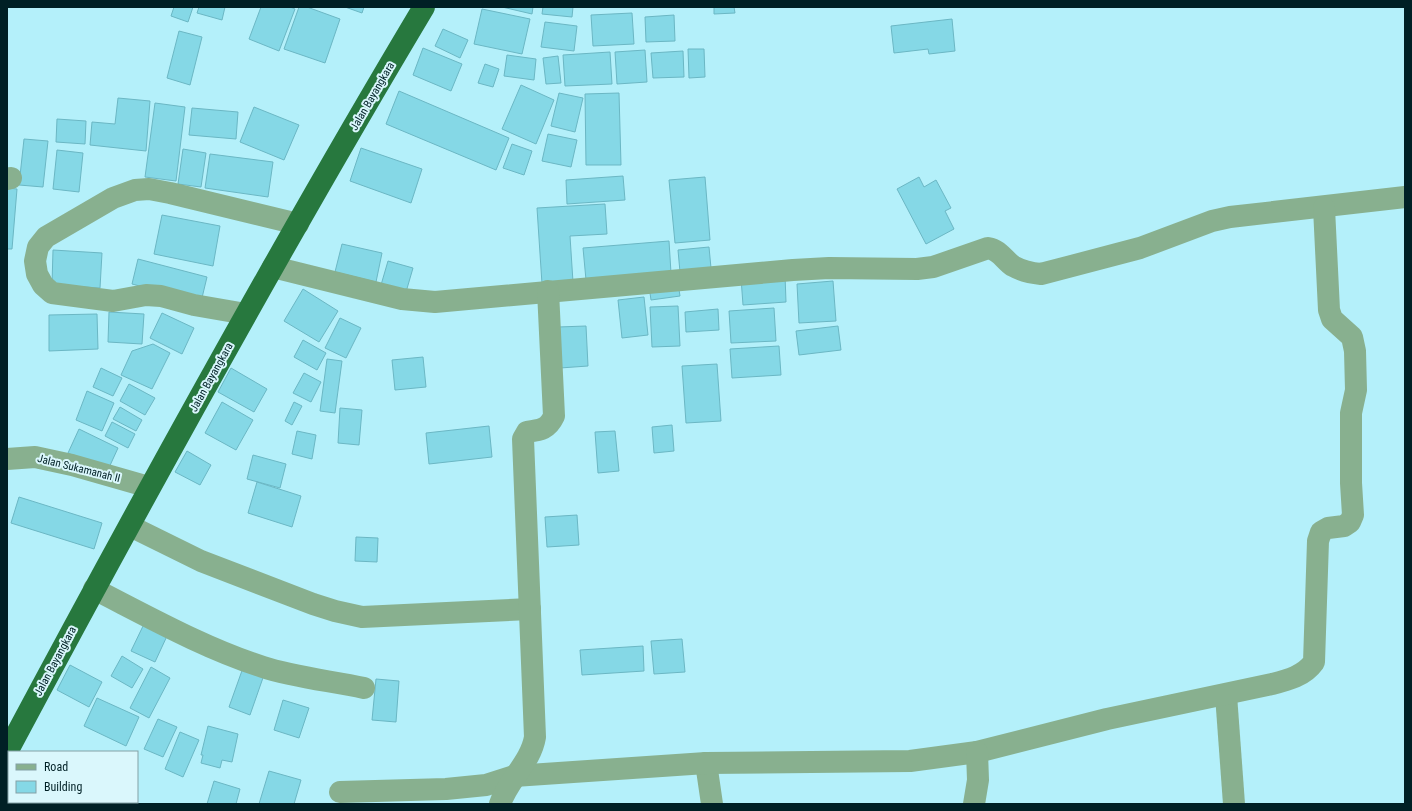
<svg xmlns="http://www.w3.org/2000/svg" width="1412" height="811" font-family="'Roboto Condensed',sans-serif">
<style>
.building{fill:#85d8e6;stroke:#6bb7c4}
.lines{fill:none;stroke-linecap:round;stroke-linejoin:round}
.minor{stroke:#88b08f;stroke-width:22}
.trunk{stroke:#27783e;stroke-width:22}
.labels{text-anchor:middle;stroke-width:4;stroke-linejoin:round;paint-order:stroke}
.street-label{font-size:11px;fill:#002025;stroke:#daf7fc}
</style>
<rect width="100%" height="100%" fill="#b4f0fa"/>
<g class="building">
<path d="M174,7h19l-5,15 -17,-6z"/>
<path d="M199,7h26l-3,13 -25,-7z"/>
<path d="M261,7h29l5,2 -16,42 -30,-12z"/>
<path d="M299,7h8l33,12 -15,44 -41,-14z"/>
<path d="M345,7h19l-2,6z"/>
<path d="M502,7h31l-1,7z"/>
<path d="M543,7h30l-1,10 -30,-3z"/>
<path d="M714,7h20l1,6 -21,1z"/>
<path d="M482,9l48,10 -8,35 -48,-10z"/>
<path d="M632,13l2,31 -41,2 -2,-31z"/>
<path d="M674,15l1,26 -29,1 -1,-25z"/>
<path d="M952,19l3,32 -26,3 -1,-5 -34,4 -3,-27z"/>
<path d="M545,22l32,4 -3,25 -33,-4z"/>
<path d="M443,29l25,11 -8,18 -25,-12z"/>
<path d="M179,31l23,6 -12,48 -23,-7z"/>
<path d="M423,48l39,16 -11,27 -38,-16z"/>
<path d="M688,49h16l1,28 -16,1z"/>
<path d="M645,50l2,32 -30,2 -2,-32z"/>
<path d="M683,51l1,26 -31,1 -2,-25z"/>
<path d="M610,52l2,32 -47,2 -2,-31z"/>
<path d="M507,55l29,4 -2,21 -30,-4z"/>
<path d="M558,56l3,27 -15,1 -3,-26z"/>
<path d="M485,64l14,5 -6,18 -15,-4z"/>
<path d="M521,85l33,15 -18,44 -34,-15z"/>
<path d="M399,91l110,47 -13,32 -110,-46z"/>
<path d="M559,93l24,5 -8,34 -24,-6z"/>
<path d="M619,93l2,72h-35l-1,-71z"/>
<path d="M118,98l32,3 -4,50 -56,-6 2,-23 23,2z"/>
<path d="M155,103l30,4 -9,74 -31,-4z"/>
<path d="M254,107l45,18 -15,35 -44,-18z"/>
<path d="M192,108l46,4 -2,27 -47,-4z"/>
<path d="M57,119l29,2 -1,23 -29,-2z"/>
<path d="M548,134l29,6 -6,27 -29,-6z"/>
<path d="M24,139l24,2 -5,46 -24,-2z"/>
<path d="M512,144l20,7 -8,24 -21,-7z"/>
<path d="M361,148l61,21 -11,34 -61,-22z"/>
<path d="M183,149l23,4 -5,34 -23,-3z"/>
<path d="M57,150l26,3 -4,39 -26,-3z"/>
<path d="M210,154l63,8 -5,35 -63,-9z"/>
<path d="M623,176l2,24 -58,4 -1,-24z"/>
<path d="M705,177l5,63 -35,3 -6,-63z"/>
<path d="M919,177l5,10 12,-7 15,28 -6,3 9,18 -28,15 -29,-55z"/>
<path d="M7,188l10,1 -5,60h-5z"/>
<path d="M605,204l2,30 -37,2 3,46 -31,2 -5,-76z"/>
<path d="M162,215l58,11 -7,40 -59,-12z"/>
<path d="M669,241l2,32 -85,7 -3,-32z"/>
<path d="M342,244l40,9 -6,29 -41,-10z"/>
<path d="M709,247l2,21 -31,4 -2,-22z"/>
<path d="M53,250l49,3 -2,35 -48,-3z"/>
<path d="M138,259l69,18 -6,25 -69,-18z"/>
<path d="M388,261l25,7 -7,24 -25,-7z"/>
<path d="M785,275l1,27 -43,3 -2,-27z"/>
<path d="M833,281l3,40 -37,2 -2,-39z"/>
<path d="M678,283l2,13 -29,4 -2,-14z"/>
<path d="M303,289l35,22 -19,31 -35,-21z"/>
<path d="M644,297l4,38 -26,3 -4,-38z"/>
<path d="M678,306l2,40 -28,1 -2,-40z"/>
<path d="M774,308l2,33 -45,2 -2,-32z"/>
<path d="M718,309l1,21 -33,2 -1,-20z"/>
<path d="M109,312l35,2 -2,30 -34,-2z"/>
<path d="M162,313l32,15 -12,26 -32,-16z"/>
<path d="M97,314l1,35 -49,2v-36z"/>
<path d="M340,318l21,10 -15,30 -21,-10z"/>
<path d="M586,326l2,40 -28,2 -2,-41z"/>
<path d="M838,326l3,24 -42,5 -3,-24z"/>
<path d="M303,340l23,13 -9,17 -23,-13z"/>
<path d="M153,344l17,9 -18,36 -31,-14 11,-24z"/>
<path d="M779,346l2,29 -49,3 -2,-29z"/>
<path d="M423,357l3,30 -31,3 -3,-30z"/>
<path d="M327,359l15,2 -7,52 -15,-2z"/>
<path d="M717,364l4,57 -35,2 -4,-57z"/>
<path d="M101,368l21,10 -9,18 -20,-9z"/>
<path d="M231,368l36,21 -13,23 -36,-20z"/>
<path d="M304,373l17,9 -10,20 -18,-9z"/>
<path d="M129,384l26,14 -10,17 -25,-14z"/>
<path d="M87,391l27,12 -12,28 -26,-11z"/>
<path d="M222,402l31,18 -17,30 -31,-17z"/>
<path d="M294,402l8,4 -10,19 -7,-4z"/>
<path d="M120,407l22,13 -6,11 -23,-12z"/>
<path d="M340,408l22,2 -3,35 -21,-2z"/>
<path d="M112,422l23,12 -7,14 -23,-12z"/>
<path d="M672,425l2,26 -20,2 -2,-26z"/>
<path d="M489,426l3,31 -63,7 -3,-31z"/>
<path d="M79,429l39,19 -11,24 -39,-19z"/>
<path d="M297,431l19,4 -4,24 -20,-5z"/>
<path d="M615,431l4,40 -21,2 -3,-41z"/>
<path d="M187,451l24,14 -11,20 -25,-13z"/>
<path d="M253,455l33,9 -6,24 -33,-9z"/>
<path d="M257,482l44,14 -9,31 -44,-14z"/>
<path d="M19,497l83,26 -8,26 -83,-26z"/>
<path d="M577,515l2,30 -32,2 -2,-30z"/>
<path d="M356,537l22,1 -1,24 -22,-1z"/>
<path d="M144,624l23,12 -12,26 -24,-11z"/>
<path d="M682,639l3,33 -31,2 -3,-33z"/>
<path d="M643,646l1,25 -62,4 -2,-25z"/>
<path d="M122,656l21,13 -11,19 -21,-12z"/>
<path d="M70,665l32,17 -13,25 -32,-17z"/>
<path d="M244,665l21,7 -15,43 -21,-8z"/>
<path d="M151,667l19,11 -21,40 -19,-10z"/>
<path d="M376,679l23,2 -3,41 -24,-2z"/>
<path d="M97,698l42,19 -13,29 -42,-20z"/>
<path d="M283,700l26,8 -10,30 -25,-8z"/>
<path d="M158,719l19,8 -14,30 -19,-8z"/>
<path d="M208,726l30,8 -6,28 -10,-2 -2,8 -19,-5 2,-8h-2z"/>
<path d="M180,732l19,8 -16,37 -18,-8z"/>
<path d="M269,771l32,9 -7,24h-35z"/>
<path d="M214,781l26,8 -4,15h-29z"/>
<path d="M9,797v5h26l4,2h-32z"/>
<path d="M51,802h29l-2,2h-23z"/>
</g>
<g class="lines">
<g class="minor">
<path d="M7,179l4,-1"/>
<path d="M273,267l129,32 33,3 358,-32 36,-2 88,1 16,-2 55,-19c12,2 16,12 25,18 9,5 18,7 28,8l99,-26 72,-27 18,-4 175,-20"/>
<path d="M246,314l-52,-9 -33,-9 -15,-1 -33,6 -61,-8 -9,-8 -6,-11 -2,-13 3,-14 8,-10 67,-39 22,-8 14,-1 21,4 128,31"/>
<path d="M7,459l28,-2 37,8 77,22"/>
<path d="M130,526l71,35 112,43 22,7 27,6 168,-8"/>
<path d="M94,589c55,28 110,59 169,78 30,10 69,14 101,21"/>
<path d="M1226,695l8,109"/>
<path d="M706,763l6,41"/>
<path d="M340,792l106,-3 40,-4 28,-9 192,-13 204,-2 67,-9 130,-33 165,-35c16,-4 32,-8 42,-22l4,-121 3,-9 7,-4 16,-2 6,-4 3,-7 -2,-32v-70l5,-23 -1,-39 -3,-14 -20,-18 -3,-9 -5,-102"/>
<path d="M500,804c8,-24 31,-42 35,-67l-12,-298 4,-7c14,-2 21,-3 27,-16l-6,-125"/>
<path d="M974,804l4,-24 -1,-28"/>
</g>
<path class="trunk" d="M7,752c134,-251 271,-501 417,-745"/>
</g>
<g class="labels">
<g class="street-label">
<text transform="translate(372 96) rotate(-60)" y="4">Jalan Bayangkara</text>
<text transform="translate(211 377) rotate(-61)" y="4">Jalan Bayangkara</text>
<text transform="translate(79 468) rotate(14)" y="4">Jalan Sukamanah II</text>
<text transform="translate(55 661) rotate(-62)" y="4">Jalan Bayangkara</text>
</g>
</g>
<rect width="1412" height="811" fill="none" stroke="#002025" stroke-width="16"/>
<rect x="8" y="751" width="130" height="52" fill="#daf7fc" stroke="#83a1a6"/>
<rect x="16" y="764" width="20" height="6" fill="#88b08f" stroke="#83a1a6"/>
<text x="44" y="771" font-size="12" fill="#002025">Road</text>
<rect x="16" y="781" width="20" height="12" fill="#85d8e6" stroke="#83a1a6"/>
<text x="44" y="791" font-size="12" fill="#002025">Building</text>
</svg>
